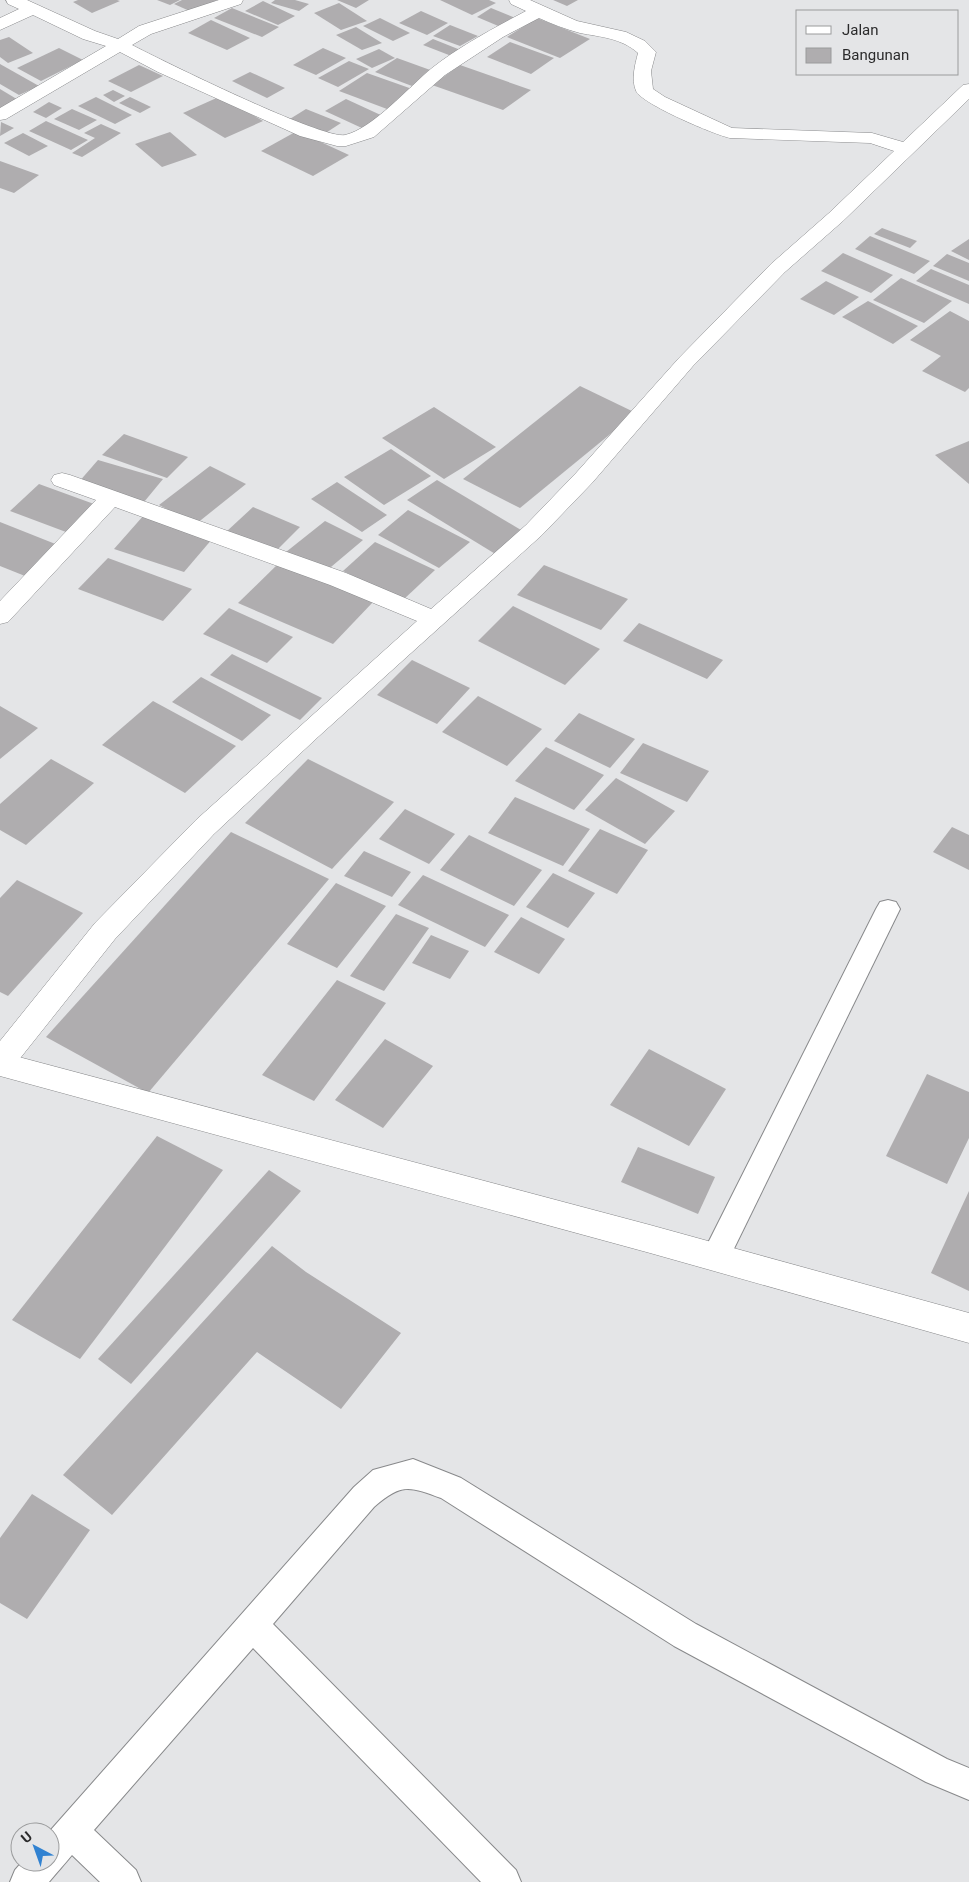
<svg xmlns="http://www.w3.org/2000/svg" width="969" height="1882" font-family="Roboto,sans-serif">
<style>
.building{fill:#afadaf}
.lines{fill:none;stroke-linecap:round;stroke-linejoin:round}
.lane-casing{stroke:#88898b;stroke-width:2}
.street-casing{stroke:#88898b;stroke-width:1}
.primary-casing{stroke:#88898b;stroke-width:1}
.lane{fill:#fff;fill-rule:evenodd}
.street{fill:#fff;fill-rule:evenodd}
.primary{fill:#fff;fill-rule:evenodd}
</style>
<rect width="100%" height="100%" fill="#e4e5e7"/>
<g class="building">
<path d="M78,0h39l3,1 -28,12 -19,-11z"/>
<path d="M157,0h23l-10,5z"/>
<path d="M182,0h35l-23,13 -20,-9z"/>
<path d="M275,0h20l14,4 -10,7 -28,-8z"/>
<path d="M337,0h32l-13,8z"/>
<path d="M440,0h49l7,3 -24,12z"/>
<path d="M553,0h25l-11,6z"/>
<path d="M263,1l32,15 -17,9 -33,-14z"/>
<path d="M339,3l28,18 -26,9 -27,-17z"/>
<path d="M232,8l47,19 -17,10 -48,-19z"/>
<path d="M491,8l27,11 -15,9 -26,-11z"/>
<path d="M421,11l27,12 -21,12 -28,-12z"/>
<path d="M380,18l30,15 -17,8 -30,-15z"/>
<path d="M537,18l53,21 -30,19 -53,-21z"/>
<path d="M211,20l39,18 -23,12 -39,-17z"/>
<path d="M450,25l28,11 -18,10 -27,-10z"/>
<path d="M356,27l26,16 -20,7 -26,-15z"/>
<path d="M9,37l24,16 -25,10 -8,-6v-17z"/>
<path d="M433,39l30,12 -9,6 -31,-12z"/>
<path d="M510,42l44,16 -23,16 -44,-17z"/>
<path d="M59,48l24,12 -42,21 -24,-13z"/>
<path d="M323,48l23,10 -30,17 -23,-10z"/>
<path d="M379,49l16,9 -23,10 -16,-9z"/>
<path d="M397,58l36,13 -21,15 -37,-14z"/>
<path d="M349,61l20,8 -31,18 -20,-9z"/>
<path d="M0,64l39,22 -20,9 -19,-11z"/>
<path d="M139,65l24,11 -32,16 -23,-11z"/>
<path d="M460,65l71,25 -28,20 -71,-25z"/>
<path d="M250,72l35,16 -18,10 -35,-17z"/>
<path d="M367,73l48,17 -28,19 -48,-18z"/>
<path d="M0,89l20,12 -20,9z"/>
<path d="M113,90l12,6 -11,6 -11,-7z"/>
<path d="M221,96l42,25 -38,17 -42,-25z"/>
<path d="M96,97l36,18 -17,9 -37,-18z"/>
<path d="M130,97l21,10 -11,6 -21,-10z"/>
<path d="M346,99l39,18 -21,12 -39,-18z"/>
<path d="M49,102l13,6 -16,10 -13,-6z"/>
<path d="M72,109l25,11 -18,10 -25,-11z"/>
<path d="M306,109l35,14 -20,13 -36,-14z"/>
<path d="M46,121l42,19 -17,10 -42,-19z"/>
<path d="M1,122l13,6 -14,8z"/>
<path d="M101,124l20,9 -39,24 -10,-4 23,-15 -11,-5z"/>
<path d="M297,131l52,24 -36,21 -52,-25z"/>
<path d="M170,132l27,23 -35,12 -27,-23z"/>
<path d="M23,133l25,13 -19,10 -25,-13z"/>
<path d="M0,161l39,14 -25,18 -14,-5z"/>
<path d="M882,228l35,13 -7,7 -36,-14z"/>
<path d="M870,236l60,25 -16,13 -59,-25z"/>
<path d="M969,239v21l-18,-9z"/>
<path d="M843,253l50,22 -22,18 -50,-22z"/>
<path d="M947,254l22,9v18l-36,-15z"/>
<path d="M931,269l38,16v19l-53,-23z"/>
<path d="M901,278l51,23 -28,22 -51,-23z"/>
<path d="M826,281l33,16 -25,18 -34,-16z"/>
<path d="M868,301l50,25 -25,18 -51,-27z"/>
<path d="M950,311l19,10v67l-4,4 -43,-21 19,-15 -31,-16z"/>
<path d="M580,386l56,27 -116,95 -57,-29z"/>
<path d="M434,407l62,40 -52,32 -62,-41z"/>
<path d="M124,434l64,23 -21,21 -65,-23z"/>
<path d="M969,441v43l-34,-29z"/>
<path d="M391,449l40,27 -47,29 -40,-28z"/>
<path d="M98,460l65,19 -19,23 -66,-19z"/>
<path d="M210,466l36,18 -50,40 -37,-19z"/>
<path d="M437,480l89,53 -29,22 -90,-55z"/>
<path d="M337,482l50,33 -25,17 -51,-33z"/>
<path d="M39,484l55,20 -28,28 -56,-21z"/>
<path d="M253,507l47,20 -26,26 -48,-21z"/>
<path d="M408,510l62,32 -31,26 -61,-33z"/>
<path d="M144,515l69,23 -29,34 -70,-23z"/>
<path d="M325,521l38,19 -38,32 -39,-20z"/>
<path d="M0,522l63,25 -33,31 -30,-12z"/>
<path d="M375,542l60,28 -32,30 -60,-29z"/>
<path d="M108,558l84,31 -29,32 -85,-32z"/>
<path d="M280,562l94,39 -41,43 -95,-41z"/>
<path d="M544,565l84,34 -27,31 -84,-35z"/>
<path d="M513,606l87,43 -35,36 -87,-44z"/>
<path d="M229,608l64,29 -26,26 -64,-29z"/>
<path d="M639,623l84,37 -16,19 -84,-38z"/>
<path d="M232,654l90,44 -22,22 -90,-45z"/>
<path d="M412,660l58,28 -33,36 -60,-29z"/>
<path d="M201,677l70,38 -29,26 -70,-39z"/>
<path d="M478,696l64,33 -35,37 -65,-34z"/>
<path d="M153,701l83,45 -51,47 -83,-48z"/>
<path d="M0,706l38,22 -38,31z"/>
<path d="M579,713l56,26 -25,29 -56,-27z"/>
<path d="M643,743l66,28 -22,31 -67,-29z"/>
<path d="M546,747l58,28 -30,35 -59,-29z"/>
<path d="M51,759l43,24 -68,62 -26,-15v-26z"/>
<path d="M308,759l86,43 -62,67 -87,-46z"/>
<path d="M616,778l59,33 -30,33 -60,-34z"/>
<path d="M515,797l75,32 -27,37 -75,-33z"/>
<path d="M405,809l50,25 -26,30 -50,-25z"/>
<path d="M952,827l17,8v35l-36,-18z"/>
<path d="M600,829l48,21 -31,44 -49,-23z"/>
<path d="M231,832l98,47 -181,214 -102,-56z"/>
<path d="M469,835l73,35 -28,36 -74,-36z"/>
<path d="M364,851l47,21 -19,25 -48,-21z"/>
<path d="M553,873l42,20 -27,35 -42,-21z"/>
<path d="M423,875l86,40 -24,32 -87,-42z"/>
<path d="M17,880l66,33 -75,83 -8,-4v-94z"/>
<path d="M336,883l50,23 -49,62 -50,-24z"/>
<path d="M396,914l33,14 -45,63 -34,-15z"/>
<path d="M521,917l44,22 -26,35 -45,-22z"/>
<path d="M431,935l38,16 -19,28 -38,-16z"/>
<path d="M337,980l49,23 -72,98 -52,-26z"/>
<path d="M385,1039l48,27 -50,62 -48,-28z"/>
<path d="M649,1049l77,40 -37,57 -79,-41z"/>
<path d="M927,1074l42,18v46l-22,46 -61,-28z"/>
<path d="M157,1136l66,34 -143,189 -68,-39z"/>
<path d="M638,1147l77,30 -17,37 -77,-32z"/>
<path d="M269,1170l32,21 -170,193 -33,-25z"/>
<path d="M969,1191v100l-38,-18z"/>
<path d="M272,1246l34,26 95,61 -60,76 -84,-57 -145,163 -49,-40z"/>
<path d="M32,1494l58,36 -63,89 -27,-16v-65z"/>
</g>
<g class="lines">
<g class="lane-casing">
<g id="lane">
<path d="M888,900l8,2 4,7 -175,358 -10,3 -10,-3 -3,-9 3,-9 171,-340 4,-7z"/>
<path d="M413,1459l48,19 235,146 251,135 22,9v32l-43,-18 -252,-136 -233,-148c-32,-12 -40,-15 -67,9l-101,117 243,246 5,12h-40l-228,-234 -159,182 42,40 5,12h-41l-28,-27c-8,10 -15,17 -23,27h-39l5,-12 7,-8h28l-1,-30 305,-345 19,-17z"/>
</g>
</g>
<g class="street-casing">
<path id="street" d="M6,0h21l68,31 23,8 21,-13 80,-26h24l-2,4 -90,30 -19,11c29,15 191,95 213,90 27,-6 64,-48 87,-67 28,-22 62,-40 94,-57l-15,-7 -2,-4h21l47,21 49,11 19,9 11,11 -5,19 2,18 12,8 67,31 140,5 31,9 60,-57 6,-1v15l-126,122 -58,51 -92,94 -101,117 -50,52 -224,202 -104,97 -99,105 -105,132 -10,3v-33l95,-118 101,-103 221,-199 -87,-36 -215,-78 -107,115 -8,2v-23l96,-101 -42,-15 -3,-5 3,-5 8,-2 8,2 276,98 85,36 95,-84 50,-52 103,-115 92,-94 58,-51 65,-62 -24,-8 -140,-5c-15,-3 -88,-34 -94,-47 -5,-12 -1,-26 2,-38 -17,-15 -37,-16 -58,-20 -15,-4 -28,-9 -41,-15l-36,19 -58,38 -71,62 -28,9h-9l-37,-10 -142,-64 -38,-20 -114,67 -6,1v-12l106,-62 -23,-7 -50,-24 -33,15v-12l19,-9 -11,-5z"/>
</g>
<g class="primary-casing">
<path id="primary" d="M0,1052l650,173 319,88v30l-319,-90 -650,-177z"/>
</g>
<use href="#lane" class="lane"/>
<use href="#street" class="street"/>
<use href="#primary" class="primary"/>
</g>
<rect x="796" y="10" width="162" height="65" fill="#e4e5e7" stroke="#9a9b9c"/>
<rect x="806" y="26" width="25" height="8" fill="#ffffff" stroke="#9a9b9c"/>
<text x="842" y="35" font-size="15" fill="#2b2b2c">Jalan</text>
<rect x="806" y="48" width="25" height="15" fill="#afadaf" stroke="#9a9b9c"/>
<text x="842" y="60" font-size="15" fill="#2b2b2c">Bangunan</text>
<g transform="translate(35 1847) rotate(319)"><circle r="24" fill="#e4e5e7" stroke="#9a9b9c"/>
<path d="M0-4L9 19L0 12L-9 19Z" fill="#3182d1"/>
<text y="-8" font-size="14" font-weight="bold" text-anchor="middle" fill="#2b2b2c">U</text>
</g>
</svg>
